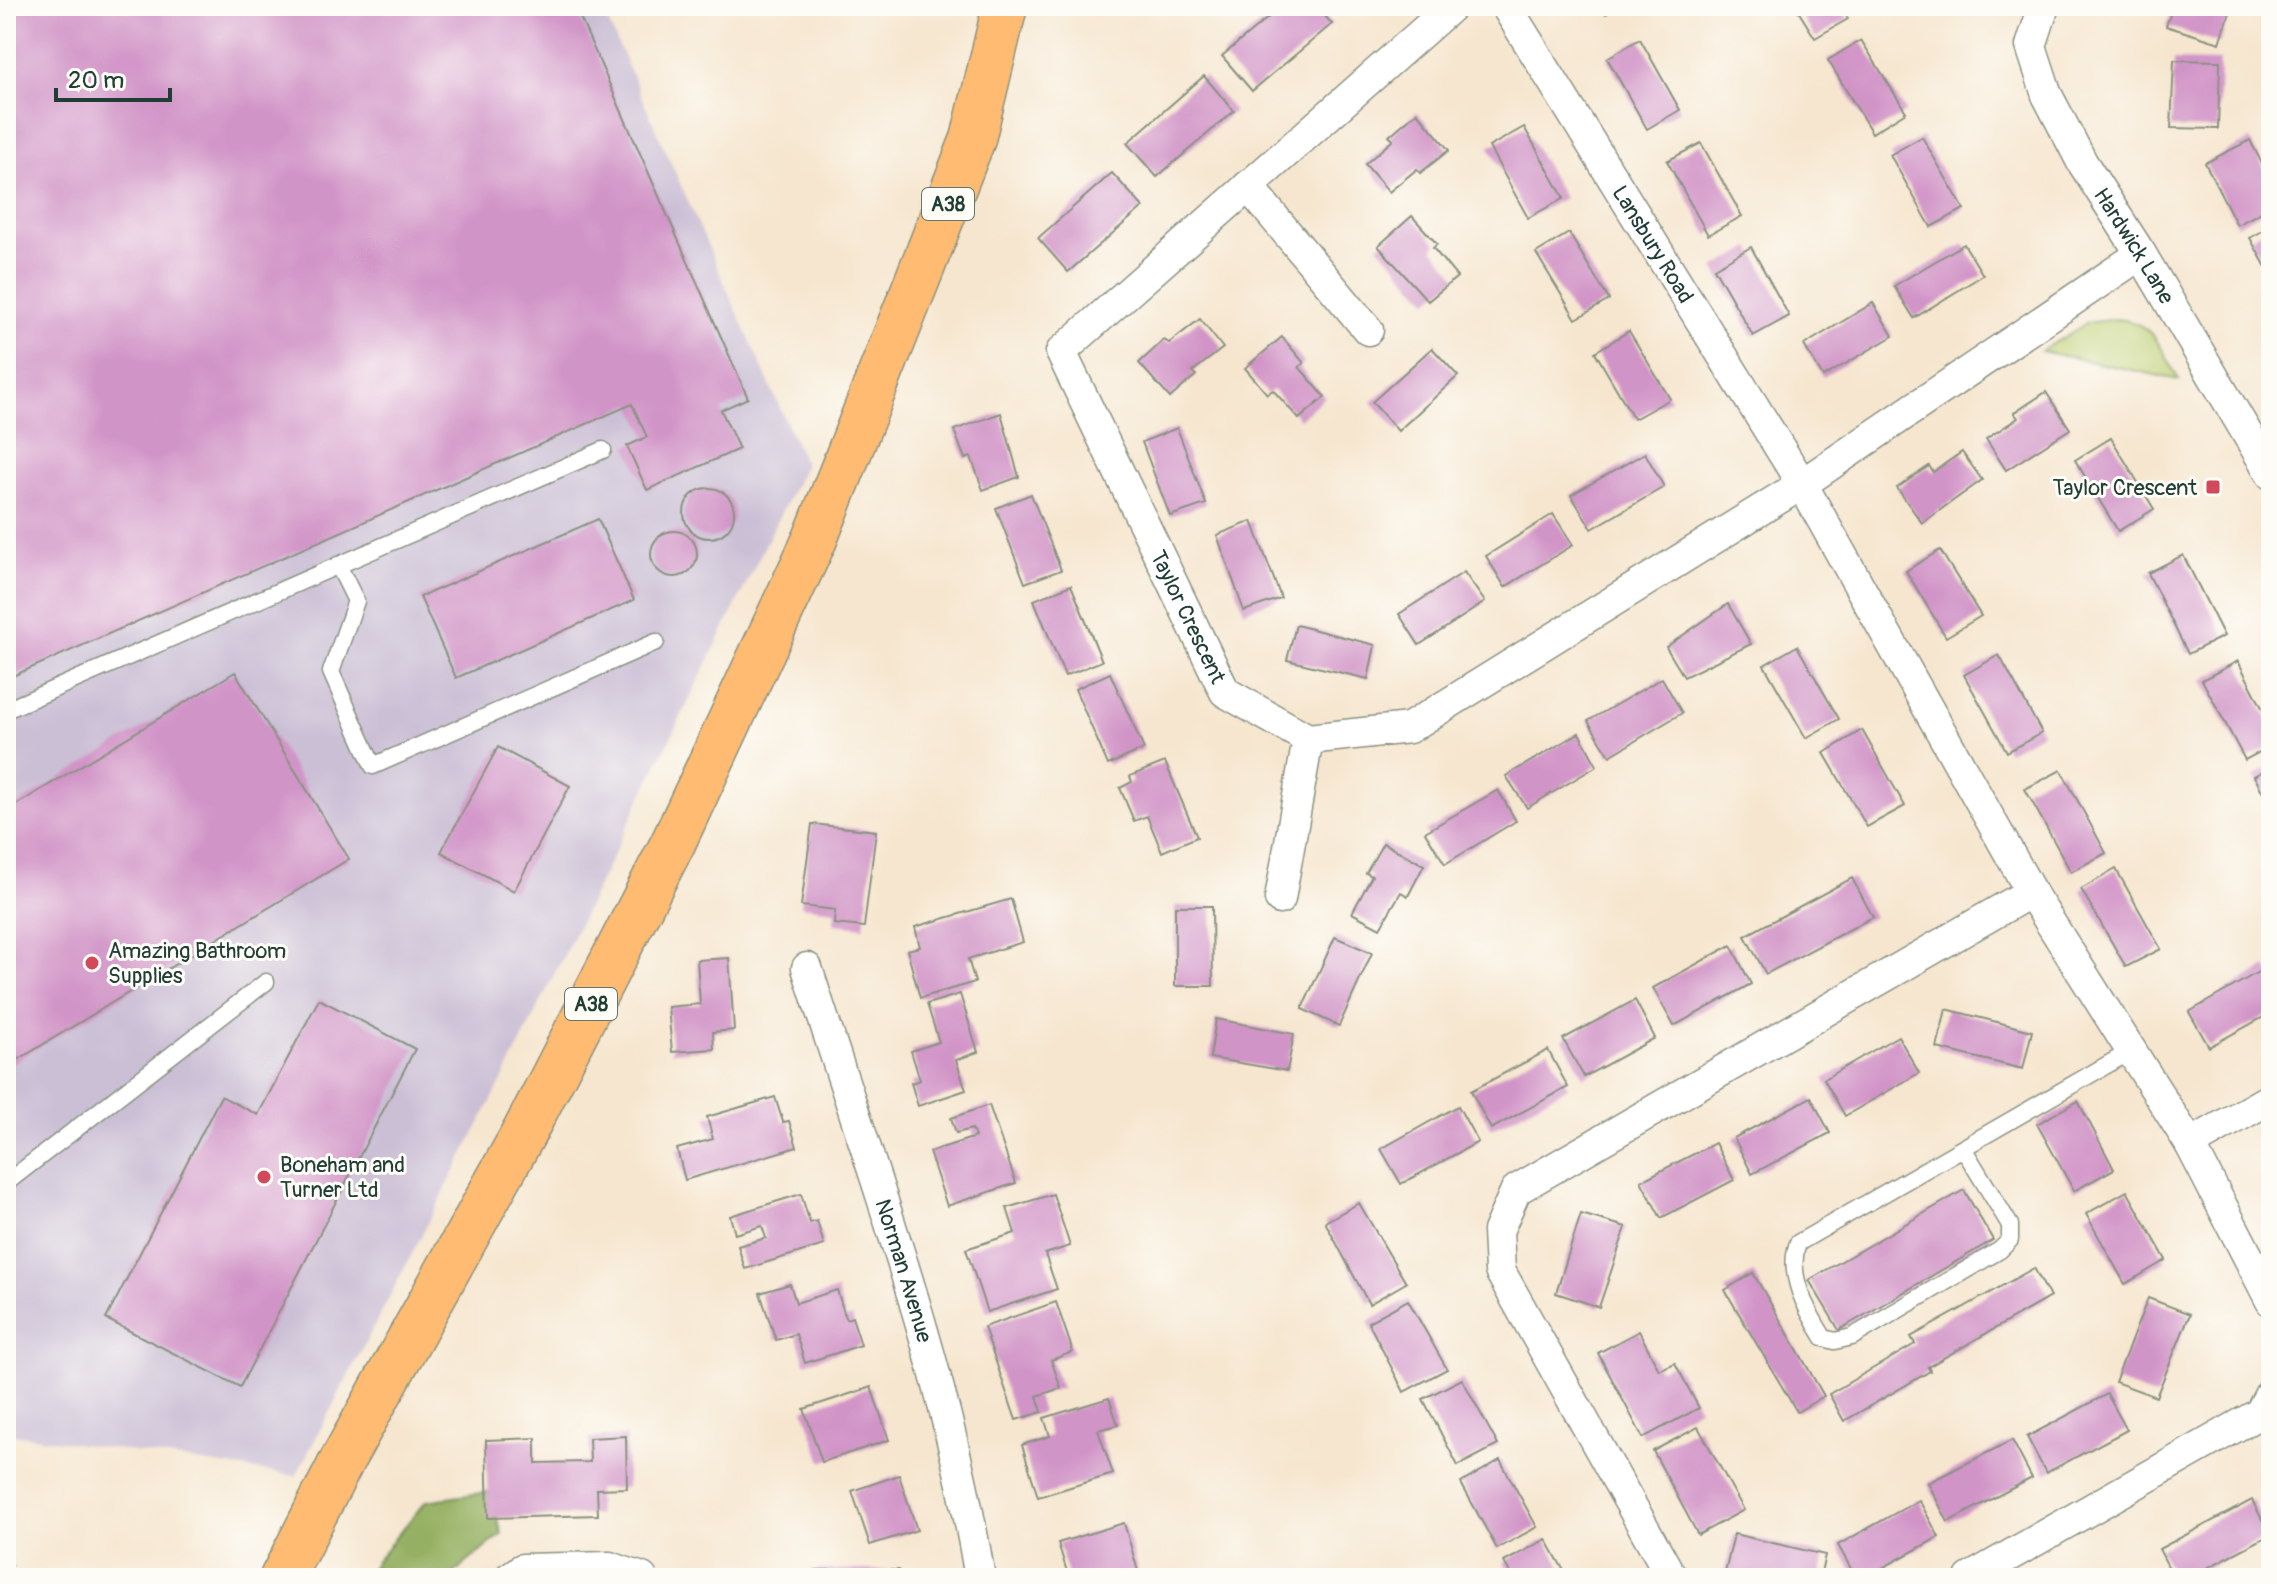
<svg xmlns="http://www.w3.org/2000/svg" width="2277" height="1584" font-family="Pangolin,sans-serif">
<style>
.industrial{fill:#cbbfd5}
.green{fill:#bccd70;stroke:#6e8552;stroke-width:2}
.forest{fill:#95b062;stroke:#5a764b;stroke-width:2}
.building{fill:#d194c7}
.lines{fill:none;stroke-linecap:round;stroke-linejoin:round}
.service-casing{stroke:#8a9282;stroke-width:19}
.minor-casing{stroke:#8a9282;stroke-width:33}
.trunk-casing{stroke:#8a9282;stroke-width:47}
.path{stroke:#8a9282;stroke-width:5;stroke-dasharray:2 6;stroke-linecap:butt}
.service{stroke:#fff;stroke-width:16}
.minor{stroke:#fff;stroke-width:30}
.trunk{stroke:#febb71;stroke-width:44}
.poi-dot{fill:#d1495b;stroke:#fdfcf7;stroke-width:3}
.labels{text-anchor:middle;stroke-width:6;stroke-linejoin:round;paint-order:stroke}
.shield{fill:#fdfcf7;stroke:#62766e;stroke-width:2}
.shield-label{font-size:20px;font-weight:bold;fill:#1f3d34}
.street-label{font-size:22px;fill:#1f3d34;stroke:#fdfcf7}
.poi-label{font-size:22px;fill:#1f3d34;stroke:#fdfcf7;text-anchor:start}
</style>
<rect width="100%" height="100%" fill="#fdfcf7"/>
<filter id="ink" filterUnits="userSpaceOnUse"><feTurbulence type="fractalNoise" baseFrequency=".0125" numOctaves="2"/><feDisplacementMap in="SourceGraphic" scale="16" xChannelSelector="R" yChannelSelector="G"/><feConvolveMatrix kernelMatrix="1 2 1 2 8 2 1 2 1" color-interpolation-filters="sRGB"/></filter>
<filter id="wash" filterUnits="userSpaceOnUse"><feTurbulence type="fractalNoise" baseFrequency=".006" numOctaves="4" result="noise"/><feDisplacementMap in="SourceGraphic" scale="32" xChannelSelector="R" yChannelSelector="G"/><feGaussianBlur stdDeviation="1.8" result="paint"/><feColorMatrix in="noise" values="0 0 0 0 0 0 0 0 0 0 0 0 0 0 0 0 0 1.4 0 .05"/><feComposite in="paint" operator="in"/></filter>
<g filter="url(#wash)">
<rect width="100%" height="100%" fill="#f6e6cf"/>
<path class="industrial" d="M6,6h595l204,458 -302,615 -207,397 -290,-43z"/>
<path class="green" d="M2115,319c40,2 46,30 64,61l-138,-29 46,-28z"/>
<path class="forest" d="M488,1492l14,42 -54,44h-82l9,-16 51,-61z"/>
<g id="blocks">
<g class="building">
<path d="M6,6h569l173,392 -27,12 18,39 -92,41 -20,-44 20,-9 -15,-33 -626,275z"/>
<path d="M1282,6h34l16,18 -80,67 -30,-35z"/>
<path d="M1601,6h18l-13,8z"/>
<path d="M1795,6h45l8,13 -33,19z"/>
<path d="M2173,6h59l-12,37 -54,-17z"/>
<path d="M1640,39l40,71 -33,19 -40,-71z"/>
<path d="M1861,40l45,72 -34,21 -44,-73z"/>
<path d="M2174,60l46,1 -2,68 -47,-1z"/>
<path d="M1204,76l30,35 -77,66 -30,-34z"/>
<path d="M1417,112l32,38 -29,23 -3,-4 -28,23 -24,-28 28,-24 -4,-4z"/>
<path d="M1524,127l40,71 -36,20 -39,-71z"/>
<path d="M1922,137l42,72 -33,18 -41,-72z"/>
<path d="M2250,140l21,41v26l-34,18 -32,-62z"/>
<path d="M1701,143l41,73 -34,19 -41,-74z"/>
<path d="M1112,173l31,34 -75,65 -30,-34z"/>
<path d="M1412,216l25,28 -4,4 24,29 -29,24 -50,-55z"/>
<path d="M2271,226v50l-21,-38z"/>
<path d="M1569,233l40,67 -33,19 -40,-66z"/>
<path d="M1964,244l19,31 -69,43 -20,-32z"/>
<path d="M1751,247l38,69 -36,20 -39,-68z"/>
<path d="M1873,303l20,33 -70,41 -19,-32z"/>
<path d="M1200,319l23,29 -31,24 4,3 -26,23 -31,-35 25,-23 5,3z"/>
<path d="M1629,331l41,68 -36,20 -39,-67z"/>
<path d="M1282,337l22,26 -5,4 26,30 -26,22 -26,-29 -6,4 -22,-26z"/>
<path d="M1432,348l26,28 -60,55 -26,-29z"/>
<path d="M2046,392l24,37 -64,41 -20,-31 32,-21 -4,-5z"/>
<path d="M1001,413l18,64 -36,13 -12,-33 -6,2 -11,-29z"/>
<path d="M1177,428l29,76 -36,12 -28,-74z"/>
<path d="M2111,438l43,71 -36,22 -43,-71z"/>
<path d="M1962,452l20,28 -60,43 -25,-35 32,-22 4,6z"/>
<path d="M1645,453l19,34 -72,42 -21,-34z"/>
<circle cx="709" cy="513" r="25"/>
<path d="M1031,494l30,76 -36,13 -29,-75z"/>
<path d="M1553,514l20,31 -68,42 -19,-31z"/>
<path d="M598,519l36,81 -178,78 -36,-81z"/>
<path d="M1252,521l29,77 -37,13 -27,-76z"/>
<circle cx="674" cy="554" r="23"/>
<path d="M1940,550l41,66 -35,21 -40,-66z"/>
<path d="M2183,555l41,81 -36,18 -40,-81z"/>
<path d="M1464,572l21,30 -66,43 -20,-31z"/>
<path d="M1071,585l31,76 -37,15 -31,-76z"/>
<path d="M1728,604l23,40 -67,33 -18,-30z"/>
<path d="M1296,625l79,20 -7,34 -81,-19z"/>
<path d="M1797,646l42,73 -33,19 -42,-73z"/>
<path d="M1999,655l43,78 -35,19 -43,-77z"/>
<path d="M2238,661l33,64v21l-26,14 -43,-80z"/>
<path d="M235,672l114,187 -343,208v-256z"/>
<path d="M1110,673l34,76 -36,16 -33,-76z"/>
<path d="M1662,678l20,35 -72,43 -22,-35z"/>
<path d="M1862,730l43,76 -38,21 -43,-74z"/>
<path d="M1579,733l18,33 -70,42 -21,-32z"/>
<path d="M498,747l72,39 -56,105 -73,-39z"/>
<path d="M1165,762l32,75 -35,15 -15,-36 -13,5 -14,-33 12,-6 -2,-6z"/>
<path d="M2271,767v41l-17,-32z"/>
<path d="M2061,770l45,83 -35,19 -46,-83z"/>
<path d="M1498,790l18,31 -71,43 -20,-32z"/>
<path d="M812,824l64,7 -12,96 -30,-3 1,-14 -34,-4z"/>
<path d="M1383,843l41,22 -16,31 -7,-4 -21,36 -28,-15 20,-37 -6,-3z"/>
<path d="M2116,869l45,80 -35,18 -45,-78z"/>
<path d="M1852,878l21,39 -107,57 -21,-38z"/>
<path d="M1011,899l12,43 -55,17 7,23 -55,16 -13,-48 13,-3 -5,-20z"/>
<path d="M1175,906h37l1,80h-38z"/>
<path d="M1335,937l37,16 -33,73 -37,-17z"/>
<path d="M1731,945l20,39 -77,42 -21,-38z"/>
<path d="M729,958l5,72 -21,2 1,17 -42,3 -4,-45 32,-3 -3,-44z"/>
<path d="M2267,967l4,7v39l-62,34 -20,-35z"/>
<path d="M960,994l18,58 -22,8 10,30 -48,16 -7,-23 9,-3 -9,-29 28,-9 -12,-38z"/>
<path d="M319,999l96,50 -175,338 -134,-68 115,-223 37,19z"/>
<path d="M1635,1000l20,38 -71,39 -21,-38z"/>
<path d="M1946,1009l86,22 -9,38 -86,-21z"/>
<path d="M1216,1019l78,15 -7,37 -77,-13z"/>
<path d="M1898,1036l21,37 -74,43 -21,-37z"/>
<path d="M1548,1050l20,37 -77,42 -20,-38z"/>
<path d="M775,1097l8,25 6,-1 8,26 -112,33 -8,-31 36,-10 -6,-22z"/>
<path d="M1811,1097l19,36 -78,41 -18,-36z"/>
<path d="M2078,1101l36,68 -40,22 -37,-67z"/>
<path d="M989,1105l27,78 -69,23 -18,-54 46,-15 -3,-8 -16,4 -5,-15z"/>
<path d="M1458,1106l20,36 -77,42 -20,-35z"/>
<path d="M1715,1143l19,37 -73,38 -20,-37z"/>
<path d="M1964,1190l29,50 -154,90 -30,-50z"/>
<path d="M2127,1191l39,69 -41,24 -39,-70z"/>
<path d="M801,1194l9,29 7,-2 7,24 -79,24 -7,-23 28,-8 -4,-12 -27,8 -5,-18z"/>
<path d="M1053,1194l17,52 -25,8 12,35 -70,23 -21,-63 49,-16 -8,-25z"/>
<path d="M1359,1203l47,80 -37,21 -44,-82z"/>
<path d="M1581,1214l45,13 -27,80 -43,-14z"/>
<path d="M2034,1268l16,29 -122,70 2,4 -86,50 -15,-27 86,-50 -4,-7z"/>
<path d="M1753,1273l71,123 -27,16 -72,-122z"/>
<path d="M790,1284l6,19 41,-13 9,29 6,-2 9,28 -56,18 -9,-29 -20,6 -16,-47z"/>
<path d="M2148,1298l42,16 -34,83 -41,-15z"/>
<path d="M1408,1300l39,69 -43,23 -36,-70z"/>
<path d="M1056,1302l17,50 -22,8 10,28 -24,8 5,16 -26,8 -32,-93z"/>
<path d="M1639,1331l20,39 16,-7 24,45 -56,30 -45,-85z"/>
<path d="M1462,1379l36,66 -40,21 -35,-67z"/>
<path d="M871,1387l18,53 -67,22 -18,-53z"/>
<path d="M2107,1394l20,36 -81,43 -19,-36z"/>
<path d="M1109,1398l9,27 -20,5 15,44 -75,23 -16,-52 28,-9 -6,-18z"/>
<path d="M1698,1427l46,83 -46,25 -45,-84z"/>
<path d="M626,1436l1,52 -30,1 1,26 -110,3 -2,-78 50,-2v25l54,-1 -1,-24z"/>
<path d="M2012,1440l20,38 -84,44 -20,-39z"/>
<path d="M1500,1460l37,67 -40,22 -36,-66z"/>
<path d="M899,1475l18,55 -47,15 -18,-54z"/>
<path d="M1919,1500l20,37 -75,41h-8l-18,-33z"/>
<path d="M2252,1500l18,35 -82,43h-14l-15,-29z"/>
<path d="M1124,1523l16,55h-71l-11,-35z"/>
<path d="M1734,1534l91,21 -5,23h-73l-22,-5z"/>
<path d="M1546,1539l22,39h-55l-9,-16z"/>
<path d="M815,1570h84l-1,8h-83z"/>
</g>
</g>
</g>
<g filter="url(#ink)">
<use href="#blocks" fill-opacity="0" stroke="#8a9282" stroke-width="2"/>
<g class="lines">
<g class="service-casing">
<g id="service">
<path d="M338,565l18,36 -25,71 42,94 283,-124"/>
<path d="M6,710l597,-260"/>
<path d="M1963,1148l47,77v15l-10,10 -148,87 -17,4 -11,-3c-17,-27 -38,-64 -26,-95l333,-192"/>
<path d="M6,1183l260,-201"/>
</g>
</g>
<g class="minor-casing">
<g id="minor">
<path id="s1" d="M1452,6l-391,346 164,340 83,47 101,-11 393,-244 339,-230"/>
<path id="s2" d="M1506,6l296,478 229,408 159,252 81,157"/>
<path id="s3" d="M2044,6l-13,40 16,49 35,67 59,92 130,220"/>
<path d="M1248,186l120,144"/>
<path d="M1280,899l28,-160"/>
<path id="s4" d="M807,968c64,201 139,401 173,610"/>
<path d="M2190,1144l81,-46"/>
<path d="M509,1578l13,-9 88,-2 32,11"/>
<path d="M1672,1578l-172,-307 -2,-40 18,-41 515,-298"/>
<path d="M1970,1578l290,-165 11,-21"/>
</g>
</g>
<g class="trunk-casing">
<path id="trunk" d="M282,1578l62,-121 181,-326 148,-288 142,-304 158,-400 32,-133"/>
</g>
<path class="path" d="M6,1559l14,19"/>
<use href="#service" class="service"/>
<use href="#minor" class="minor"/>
<use href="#trunk" class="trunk"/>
</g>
</g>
<g class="poi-dot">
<rect x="2205" y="479" width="16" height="16" rx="4"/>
<circle cx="92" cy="963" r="8"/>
<circle cx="264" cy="1177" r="8"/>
</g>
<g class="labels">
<g class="shield">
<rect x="922" y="188" width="52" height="32" rx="6"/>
<rect x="565" y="988" width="52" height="32" rx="6"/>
</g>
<g class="shield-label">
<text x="948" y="211">A38</text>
<text x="591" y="1011">A38</text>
</g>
<g class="street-label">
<text dy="8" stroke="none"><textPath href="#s2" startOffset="280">Lansbury Road</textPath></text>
<text dy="8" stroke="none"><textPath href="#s3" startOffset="268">Hardwick Lane</textPath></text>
<text dy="8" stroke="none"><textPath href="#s1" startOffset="816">Taylor Crescent</textPath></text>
<text dy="8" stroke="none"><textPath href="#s4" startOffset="318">Norman Avenue</textPath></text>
</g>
<g class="poi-label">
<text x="2197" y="495" text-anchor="end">Taylor Crescent</text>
<text x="108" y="958">Amazing Bathroom<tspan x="108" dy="25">Supplies</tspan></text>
<text x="280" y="1172">Boneham and<tspan x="280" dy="25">Turner Ltd</tspan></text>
</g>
</g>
<rect width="2277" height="1584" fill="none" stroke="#fdfcf7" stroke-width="32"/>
<path d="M56 88v12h114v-12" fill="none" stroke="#1f3d34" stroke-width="4"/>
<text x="68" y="88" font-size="24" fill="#1f3d34" stroke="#fdfcf7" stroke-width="6" paint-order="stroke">20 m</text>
</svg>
